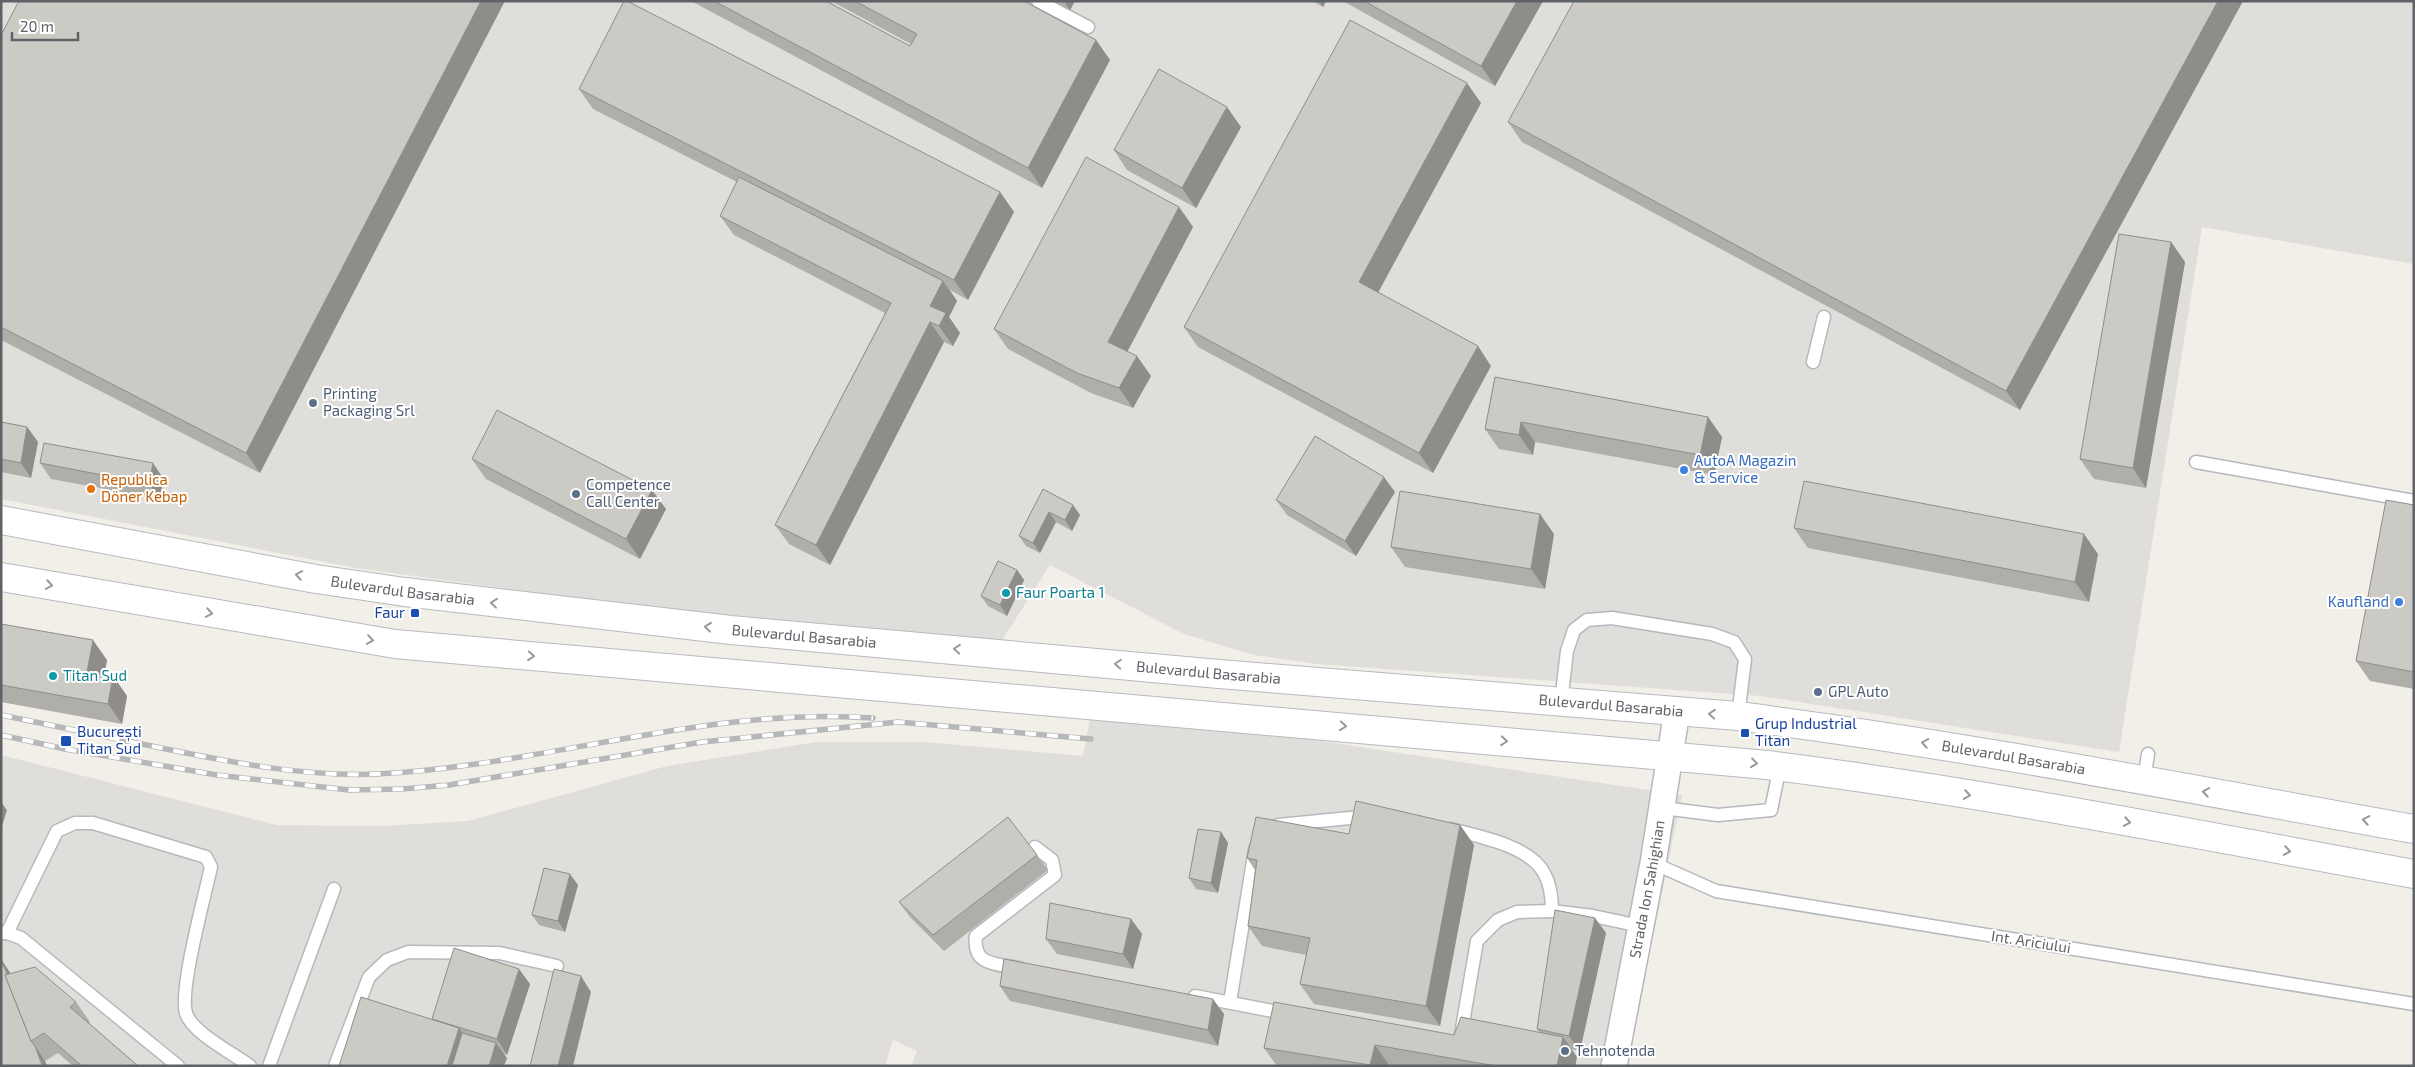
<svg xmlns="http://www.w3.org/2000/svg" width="2415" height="1067" font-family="'Exo 2',sans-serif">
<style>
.industrial{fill:#e0deda}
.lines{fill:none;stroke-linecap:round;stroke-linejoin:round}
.lane-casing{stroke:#b5b8bc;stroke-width:15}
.street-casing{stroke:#b5b8bc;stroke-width:28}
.secondary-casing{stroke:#b6babf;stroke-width:30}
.lane{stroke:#fff;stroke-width:12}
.street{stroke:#fff;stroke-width:25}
.secondary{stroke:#fff;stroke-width:28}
.rail-casing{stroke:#b6b7b8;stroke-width:5.5}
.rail{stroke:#fff;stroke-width:4;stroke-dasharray:11;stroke-linecap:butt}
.wall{fill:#afaea9}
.shaded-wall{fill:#8f8d8a}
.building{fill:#cccac5;stroke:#8f8d8a}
.oneway{stroke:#979a9d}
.service-dot{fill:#5c6f8a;stroke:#fff;stroke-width:2}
.shop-dot{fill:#3f7fe0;stroke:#fff;stroke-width:2}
.food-dot{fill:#e8710a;stroke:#fff;stroke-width:2}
.culture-dot{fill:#0f9aa8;stroke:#fff;stroke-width:2}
.transit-dot{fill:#1a4fb4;stroke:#fff;stroke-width:2}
.labels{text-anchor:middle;stroke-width:4;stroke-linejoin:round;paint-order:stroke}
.service-label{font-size:15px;fill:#4e5e75;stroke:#fff;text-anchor:start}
.shop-label{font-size:15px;fill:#366cbe;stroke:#fff;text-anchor:start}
.food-label{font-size:15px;fill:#c56008;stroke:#fff;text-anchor:start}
.street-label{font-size:15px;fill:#5f6368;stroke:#fff}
.culture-label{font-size:15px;fill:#0d838f;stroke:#fff;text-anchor:start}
.transit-label{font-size:15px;fill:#164399;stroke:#fff;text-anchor:start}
</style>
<rect width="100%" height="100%" fill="#f1efe8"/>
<g class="industrial">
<path d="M1,1h2413v263l-212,-37 -83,525 -359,-56 -443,-32 -63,-9 -70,-21 -134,-69 -49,77 -400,-40 -245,-34 -355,-69z"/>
<path d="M1092,707l590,88 -56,271h-715l6,-15 -24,-11 -8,26h-884v-311l276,70 104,1 87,-5 199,-55 149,-24h108l159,14z"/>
</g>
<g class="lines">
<g class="lane-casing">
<g id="lane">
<path d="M1038,1l50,26"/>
<path d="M1813,362l11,-45"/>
<path d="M2196,462l218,39"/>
<path d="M1561,702l6,-51 7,-21 13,-10 25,-2 100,16 22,8 11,17 -7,57"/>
<path d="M2144,781l4,-27"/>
<path d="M1663,808l55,7 53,-5 9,-44"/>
<path d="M1278,825l92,-9"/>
<path d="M1450,829c28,7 80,17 94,44 7,12 8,25 8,38l41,5 47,10"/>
<path d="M1653,863l63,28 698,113"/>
<path d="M1,933h6l14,5 157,128"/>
<path d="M7,933l50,-102 18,-8h18l113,34 5,10c-6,28 -32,123 -25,146 5,19 48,41 64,53"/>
<path d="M1019,968c-22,-4 -47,-2 -43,-32l79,-61 -3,-15 -17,-13"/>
<path d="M1195,996l93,18"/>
<path d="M1230,1002l25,-153"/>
<path d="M1461,1034l16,-93 21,-21 19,-8 35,-1"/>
<path d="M269,1066l65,-177"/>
<path d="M335,1066l34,-89 18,-17 21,-8 91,1 58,13"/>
</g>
</g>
<g class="street-casing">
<g id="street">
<path id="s1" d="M1614,1066l39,-203 24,-152"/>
</g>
</g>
<g class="secondary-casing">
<g id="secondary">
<path id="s2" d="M1,520l315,59 89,13 326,38 488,44 519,42c227,29 451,73 676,113"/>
<path d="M1,577l394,67 1372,121c217,27 432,70 647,109"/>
</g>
</g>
<use href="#lane" class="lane"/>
<use href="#street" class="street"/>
<use href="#secondary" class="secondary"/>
<g class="rail-casing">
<g id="rail">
<path d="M1,715c55,11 110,23 165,34 69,14 140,28 211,25 166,-8 329,-68 496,-56"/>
<path d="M1,735l64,14 152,26 132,15 53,-1 47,-4 253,-43 196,-20 193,17"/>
</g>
</g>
<use href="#rail" class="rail"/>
</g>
<g class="wall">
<path d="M691,1h135l84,45 1,-2 -80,-43h193l72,39 14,20 -68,128z"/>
<path d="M1053,1h22l-5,9z"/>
<path d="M1312,1h14l-3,6z"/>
<path d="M1343,1h200l-48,85z"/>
<path d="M2243,1l-223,409 -498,-268 -14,-20z"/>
<path d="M1,35l259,438 -259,-133z"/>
<path d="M579,89l421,103 14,20 -46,88 -18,-10 7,11 -8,16 11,16 -7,13 -9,-4 -114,223 -41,-21 -14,-19 110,-212 -151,-78 -14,-19 17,-34 -144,-73z"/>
<path d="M1481,103l-103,189 113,74 -58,107 -235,-126 -14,-20z"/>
<path d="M1241,127l-45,81 -69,-38 -13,-20z"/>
<path d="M1179,207l14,20 -66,124 24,25 -18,32 -42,-15 -83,-44 -14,-20z"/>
<path d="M2171,242l14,20 -39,226 -52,-9 -14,-20z"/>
<path d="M1495,377l213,40 14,20 -8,38 -179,-33 -2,13 -34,-6 -14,-20z"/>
<path d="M1,422l26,5 11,15 -7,36 -30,-6z"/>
<path d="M472,459l194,50 -26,50 -154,-80z"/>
<path d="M40,463l123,15 -3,21 -109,-20z"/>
<path d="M1043,489l37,26 -8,16 -16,-9 -16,31 -14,-7 -7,-10z"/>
<path d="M1395,492l-39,64 -69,-41 -11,-15z"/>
<path d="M2414,505v184l-44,-8 -14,-20z"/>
<path d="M1794,528l304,26 -9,48 -281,-54z"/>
<path d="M1554,534l-9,55 -140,-22 -14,-20z"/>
<path d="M1017,570l7,10 -17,36 -19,-10 -7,-10z"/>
<path d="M1,624l106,36 -3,15 9,1 14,20 -5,28 -121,-22z"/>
<path d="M1460,825l14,20 -34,181 -126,-22 -14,-20 6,-29 -44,-9 -14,-20 7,-56 -8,-12 102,-24z"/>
<path d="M1221,832l7,11 -10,50 -22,-4 -7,-11z"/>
<path d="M1037,855l11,15 -104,81 -34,-34 -11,-15z"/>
<path d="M578,885l-13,47 -26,-7 -7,-10z"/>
<path d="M1595,918l11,15 -26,118 -9,-2 6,8 -2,9h-180l-6,-1v1h-112l-13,-18 190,-13 86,-2 -3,-4z"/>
<path d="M1131,919l11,15 -9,35 -76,-15 -11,-15z"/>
<path d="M11,973l65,29 14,20 -1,1 49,43h-65l-15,-13 -13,8 2,5h-46z"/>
<path d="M530,984l-23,71 -4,-2 4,5 -75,-39z"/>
<path d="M1000,986l224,28 -6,32 -208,-45z"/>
</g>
<g class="shaded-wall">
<path d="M481,1h24l-245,472 -14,-20z"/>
<path d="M1064,1h11l-5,9z"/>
<path d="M1319,1h7l-3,6z"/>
<path d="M1517,1h26l-48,85 -14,-20z"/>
<path d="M2218,1h25l-223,409 -14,-19z"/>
<path d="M1096,40l14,20 -68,128 -14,-20z"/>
<path d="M1467,83l14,20 -108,199 -14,-20z"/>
<path d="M1227,107l14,20 -45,81 -14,-20z"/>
<path d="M1000,192l14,20 -46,88 -14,-20z"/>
<path d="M1179,207l14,20 -71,135 -14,-20z"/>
<path d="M2171,242l14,20 -39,226 -13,-20z"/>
<path d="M943,281l14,20 -8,16 11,16 -7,13 -14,-20 -9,-20z"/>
<path d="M930,322l14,20 -114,223 -14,-20z"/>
<path d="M1478,346l13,20 -58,107 -14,-20z"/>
<path d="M1137,356l14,20 -18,32 -14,-20z"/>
<path d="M1708,417l14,20 -8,38 -14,-20z"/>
<path d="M1521,422l14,20 -2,13 -14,-20z"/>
<path d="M27,427l11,15 -7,36 -10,-15z"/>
<path d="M153,463l10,15 -3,21 -11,-15z"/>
<path d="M1384,477l11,15 -39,64 -11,-15z"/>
<path d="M652,490l14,19 -26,50 -14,-20z"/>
<path d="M1073,505l7,10 -8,16 -7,-11z"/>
<path d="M1049,512l7,10 -16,31 -7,-10z"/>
<path d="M1540,514l14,20 -9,55 -14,-20z"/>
<path d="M2084,534l14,20 -9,48 -14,-20z"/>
<path d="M1017,570l7,10 -17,36 -7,-11z"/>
<path d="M93,640l14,20 -6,32 -14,-20z"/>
<path d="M113,676l14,20 -5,28 -14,-20z"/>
<path d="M1,802l6,8 -6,19z"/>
<path d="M1460,825l14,20 -34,181 -14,-20z"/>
<path d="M1221,832l7,11 -10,50 -7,-10z"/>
<path d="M570,874l8,11 -13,47 -7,-11z"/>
<path d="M1595,918l11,15 -26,118 -11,-15z"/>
<path d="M1131,919l11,15 -9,35 -10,-15z"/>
<path d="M1,959l10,15 21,66z"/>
<path d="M519,969l11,15 -23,71 -10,-16z"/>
<path d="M581,976l10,16 -18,74h-15z"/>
<path d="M1213,999l11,15 -6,32 -10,-16z"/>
<path d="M459,1028l14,20 -6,18h-20z"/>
<path d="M1563,1037l14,20 -2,9h-18z"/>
<path d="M496,1043l11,15 -3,8h-15z"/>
<path d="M1375,1045l14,20v1h-18l-1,-1z"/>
<path d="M35,1046l10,15 2,5h-4z"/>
</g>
<g class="building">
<path d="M19,1h462l-235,452 -245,-126v-292z"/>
<path d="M624,1h3l373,191 -46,88 -375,-191z"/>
<path d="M714,1h112l84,45 7,-12 -62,-33h169l72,39 -68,128z"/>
<path d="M1364,1h153l-36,65z"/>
<path d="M1574,1h644l-212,390 -498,-269z"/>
<path d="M1350,20l117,63 -108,199 119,64 -59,107 -235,-126z"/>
<path d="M1159,69l68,38 -45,81 -68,-38z"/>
<path d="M1086,157l93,50 -71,135 29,14 -18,32 -42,-15 -83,-44z"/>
<path d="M739,177l204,104 -13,25 16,7 -7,13 -9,-4 -114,223 -41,-20 116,-222 -171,-87z"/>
<path d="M2119,234l52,8 -38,226 -53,-9z"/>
<path d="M1495,377l213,40 -8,38 -179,-33 -2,13 -34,-6z"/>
<path d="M497,410l155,80 -26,49 -154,-80z"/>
<path d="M1,422l26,5 -6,36 -20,-4z"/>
<path d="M1315,436l69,41 -39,64 -69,-41z"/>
<path d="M44,443l109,20 -4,21 -109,-21z"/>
<path d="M1804,481l280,53 -9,48 -281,-54z"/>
<path d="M1043,489l30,16 -8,15 -16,-8 -16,31 -14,-7z"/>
<path d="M1400,491l140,23 -9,55 -140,-22z"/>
<path d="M2386,500l28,5v167l-58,-11z"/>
<path d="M998,561l19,9 -17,35 -19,-9z"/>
<path d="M1,624l92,16 -6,32 26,4 -5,28 -107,-19z"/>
<path d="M1356,801l104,24 -34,181 -126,-22 10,-46 -62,-12 9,-66 -10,-2 9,-41 93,17z"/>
<path d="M1008,817l29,38 -104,80 -34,-33z"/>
<path d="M1198,829l23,3 -10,51 -22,-5z"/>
<path d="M544,868l26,6 -12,47 -26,-6z"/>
<path d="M1050,903l81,16 -8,35 -77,-15z"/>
<path d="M1555,910l40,8 -26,118 -32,-7z"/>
<path d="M454,948l65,21 -22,70 -65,-20z"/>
<path d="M1004,959l209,40 -5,31 -208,-44z"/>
<path d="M1,960l6,14 -2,1 26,66 4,5 7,19 -2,1h-39z"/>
<path d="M35,967l41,35 -6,5 68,59h-56l-38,-33 -13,8 -26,-66z"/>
<path d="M554,969l27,7 -23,90h-28z"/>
<path d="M361,997l98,31 -12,38h-108z"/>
<path d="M1274,1002l180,33 7,-18 102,20 -6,29h-61l-121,-21 -5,20 -106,-17z"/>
<path d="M462,1033l34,10 -7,23h-37z"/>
</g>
<defs><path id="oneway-chevron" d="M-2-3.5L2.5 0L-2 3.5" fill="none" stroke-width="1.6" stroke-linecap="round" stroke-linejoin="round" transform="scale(1.25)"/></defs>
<g class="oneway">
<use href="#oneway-chevron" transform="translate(299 575) rotate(-170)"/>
<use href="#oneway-chevron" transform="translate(49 585) rotate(10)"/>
<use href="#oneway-chevron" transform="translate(494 603) rotate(-174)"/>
<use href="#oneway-chevron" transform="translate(209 613) rotate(10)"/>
<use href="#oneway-chevron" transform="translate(708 627) rotate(-174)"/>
<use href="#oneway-chevron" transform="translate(370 640) rotate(8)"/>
<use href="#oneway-chevron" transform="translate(957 649) rotate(-175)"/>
<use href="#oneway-chevron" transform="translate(531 656) rotate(5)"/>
<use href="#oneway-chevron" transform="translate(1118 664) rotate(-175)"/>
<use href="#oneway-chevron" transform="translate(1712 714) rotate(-175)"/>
<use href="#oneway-chevron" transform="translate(1343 726) rotate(5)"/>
<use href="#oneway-chevron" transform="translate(1504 741) rotate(5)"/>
<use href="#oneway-chevron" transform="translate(1925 743) rotate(-170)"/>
<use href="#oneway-chevron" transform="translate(1754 763) rotate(7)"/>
<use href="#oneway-chevron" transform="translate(2206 792) rotate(-170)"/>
<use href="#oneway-chevron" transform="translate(1967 795) rotate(9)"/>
<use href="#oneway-chevron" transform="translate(2366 820) rotate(-170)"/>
<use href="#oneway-chevron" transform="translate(2127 822) rotate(10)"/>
<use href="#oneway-chevron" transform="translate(2287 851) rotate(10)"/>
</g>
<g class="service-dot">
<circle cx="313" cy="403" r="5"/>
<circle cx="576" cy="494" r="5"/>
<circle cx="1818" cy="692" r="5"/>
<circle cx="1565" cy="1051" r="5"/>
</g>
<g class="shop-dot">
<circle cx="1684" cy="470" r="5"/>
<circle cx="2399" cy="602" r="5"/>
</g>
<circle class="food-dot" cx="91" cy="489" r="5"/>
<g class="culture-dot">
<circle cx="1006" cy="593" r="5"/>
<circle cx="53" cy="676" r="5"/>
</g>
<g class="transit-dot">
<rect x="410" y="608" width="10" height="10" rx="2.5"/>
<rect x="1740" y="728" width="10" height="10" rx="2.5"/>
<rect x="60" y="735" width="12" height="12" rx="2.5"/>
</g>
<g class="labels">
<g class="service-label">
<text x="323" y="399">Printing<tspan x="323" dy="17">Packaging Srl</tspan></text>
<text x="586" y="490">Competence<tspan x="586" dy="17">Call Center</tspan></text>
<text x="1828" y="697">GPL Auto</text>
<text x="1575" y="1056">Tehnotenda</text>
</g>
<g class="shop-label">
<text x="1694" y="466">AutoA Magazin<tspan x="1694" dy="17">&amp; Service</tspan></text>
<text x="2389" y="607" text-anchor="end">Kaufland</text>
</g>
<g class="food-label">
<text x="101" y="485">Republica<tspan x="101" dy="17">Döner Kebap</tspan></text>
</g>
<g class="street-label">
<text dy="5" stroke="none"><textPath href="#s2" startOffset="408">Bulevardul Basarabia</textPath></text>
<text dy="5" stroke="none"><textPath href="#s2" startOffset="812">Bulevardul Basarabia</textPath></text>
<text dy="5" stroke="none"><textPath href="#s2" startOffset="1218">Bulevardul Basarabia</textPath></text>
<text dy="5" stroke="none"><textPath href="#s2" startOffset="1622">Bulevardul Basarabia</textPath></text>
<text dy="5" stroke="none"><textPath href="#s2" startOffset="2028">Bulevardul Basarabia</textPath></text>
<text dy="5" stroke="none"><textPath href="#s1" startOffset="180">Strada Ion Sahighian</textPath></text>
<text transform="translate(2031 942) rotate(9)" y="5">Int. Ariciului</text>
</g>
<g class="culture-label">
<text x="1016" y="598">Faur Poarta 1</text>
<text x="63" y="681">Titan Sud</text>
</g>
<g class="transit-label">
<text x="405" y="618" text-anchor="end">Faur</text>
<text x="1755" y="729">Grup Industrial<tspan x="1755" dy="17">Titan</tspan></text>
<text x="77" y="737">București<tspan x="77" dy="17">Titan Sud</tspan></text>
</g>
</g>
<rect width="2415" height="1067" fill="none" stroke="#5f6368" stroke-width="5"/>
<path d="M12 32v8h66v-8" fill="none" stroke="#5f6368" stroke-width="2.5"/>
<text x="20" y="32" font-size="15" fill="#5f6368" stroke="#ffffff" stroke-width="4" paint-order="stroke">20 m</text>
</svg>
